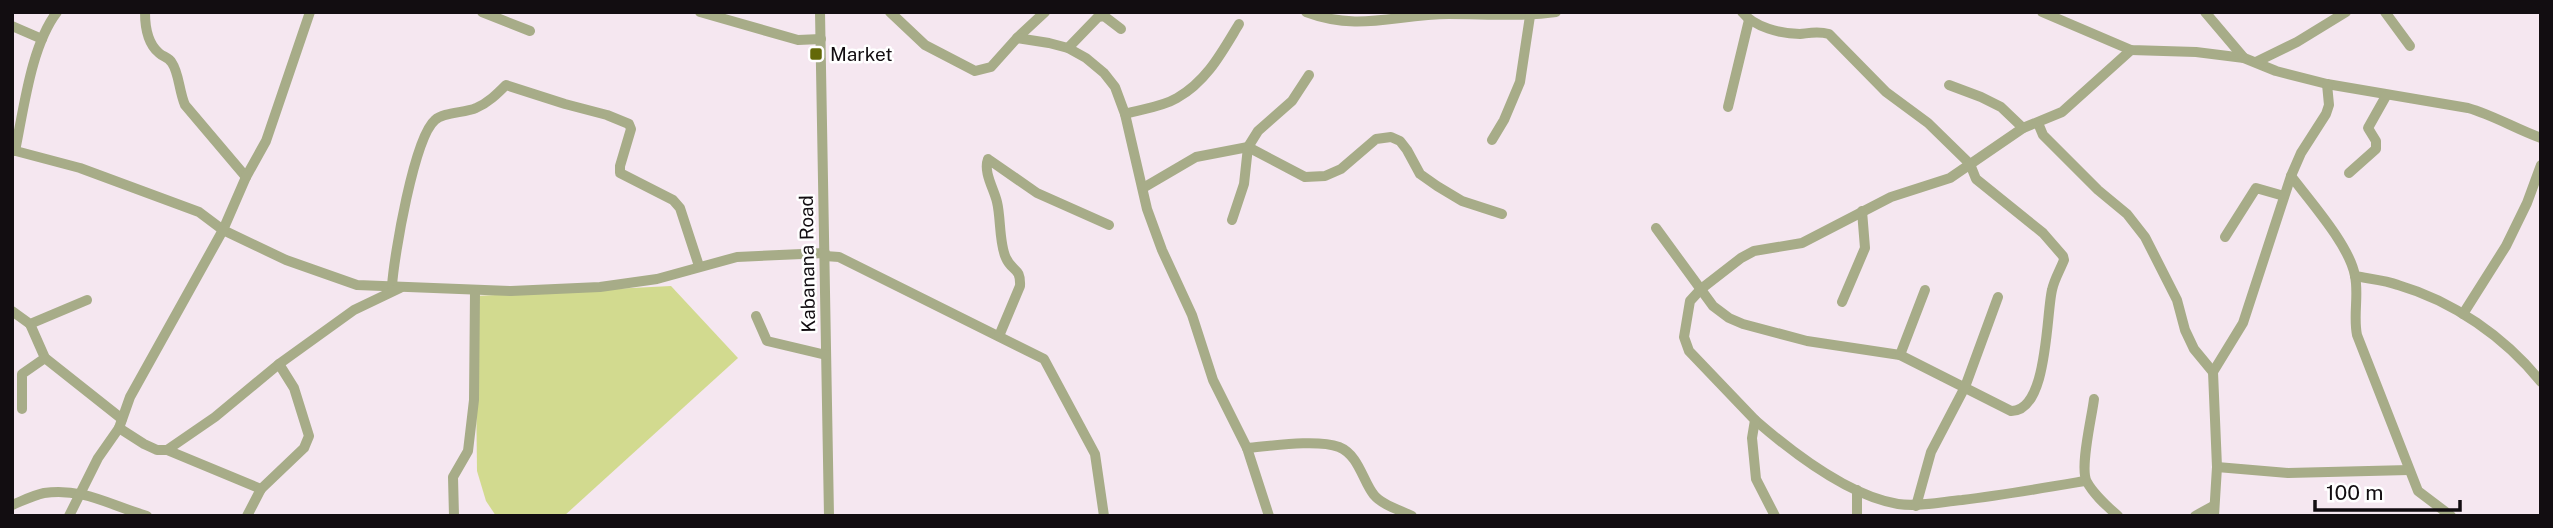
<svg xmlns="http://www.w3.org/2000/svg" width="2553" height="528" font-family="'Public Sans',sans-serif">
<style>
.green{fill:#d2da8f}
.lines{fill:none;stroke-linecap:round;stroke-linejoin:round}
.minor{stroke:#a7ac88;stroke-width:10}
.poi-dot{fill:#636808;stroke:#fff;stroke-width:2.5}
.labels{text-anchor:middle;stroke-width:5;stroke-linejoin:round;paint-order:stroke}
.poi-label{font-size:19px;fill:#120d11;stroke:#fff;text-anchor:start}
.street-label{font-size:19px;fill:#120d11;stroke:#fff}
</style>
<rect width="100%" height="100%" fill="#f5e7f0"/>
<path class="green" d="M671,286l67,72 -174,158h-68l-10,-15 -9,-30 -2,-175z"/>
<g class="lines">
<g class="minor">
<path d="M145,12c0,14 3,32 14,41 4,4 10,4 13,10 7,10 7,28 13,42l61,72"/>
<path d="M482,12l48,19"/>
<path d="M700,12l98,28 23,-1"/>
<path d="M820,12l9,504"/>
<path d="M890,12l35,33 50,26 16,-4 26,-29 28,-26"/>
<path d="M1306,12c53,20 90,2 143,2 37,0 71,3 107,-2"/>
<path d="M2042,12l89,38 65,2 48,6 32,13 51,13 141,24c25,7 48,21 73,30"/>
<path d="M2205,12l39,46"/>
<path d="M2385,12l25,34"/>
<path d="M12,26l30,13"/>
<path d="M1017,38l32,5 19,5 18,10 18,15 11,14 10,27 22,95 15,41 30,65 21,65 34,68 22,68"/>
<path d="M1068,48l30,-31 6,-1 17,13"/>
<path d="M2256,62l41,-20 49,-30"/>
<path d="M1949,85l32,12 20,10 22,21"/>
<path d="M1728,107l21,-87"/>
<path d="M1125,114c17,-5 37,-7 52,-16 30,-17 45,-46 62,-74"/>
<path d="M2038,123l5,12 55,55 29,24 18,23 32,63 8,30 9,19 19,23"/>
<path d="M1492,140l12,-20 16,-38 10,-66"/>
<path d="M12,150l68,18 119,44 24,18 63,30 71,25 154,6 89,-4 57,-8 80,-22 88,-4"/>
<path d="M15,151c9,-43 16,-105 42,-139"/>
<path d="M2349,173l27,-24v-8l-8,-13 18,-32"/>
<path d="M2291,176c19,25 59,70 64,100 4,19 -2,40 2,59l61,156 33,25"/>
<path d="M1143,188l53,-31 52,-10 57,30 20,-1 16,-7 35,-30 15,-2 9,4 7,9 13,24 17,12 25,15 40,13"/>
<path d="M1232,220l12,-36 4,-37 10,-16 34,-30 17,-26"/>
<path d="M1656,228l57,78 16,12 14,6 64,17 93,14 111,56c37,1 35,-96 41,-121 2,-10 8,-20 12,-30l-1,-4 -20,-23 -67,-54 -6,-15 -42,-41 -42,-31 -57,-58c-11,-3 -19,-1 -29,0 -19,0 -46,-7 -58,-22"/>
<path d="M2225,237l31,-49 28,8"/>
<path d="M825,256l14,1 205,102 51,95 9,62"/>
<path d="M2355,276c15,3 30,4 43,9 55,16 107,52 143,97"/>
<path d="M392,286c2,-30 22,-148 43,-166 9,-8 30,-7 41,-12 12,-5 21,-14 30,-23l59,19 42,11 22,9 2,5 -11,37v7l53,27 7,8 19,58"/>
<path d="M1842,302l23,-54 -3,-37"/>
<path d="M12,311l18,13 57,-24"/>
<path d="M2463,314l43,-68 21,-43 14,-38"/>
<path d="M756,316l11,25 59,14"/>
<path d="M30,324l15,34 77,61"/>
<path d="M999,336l21,-50c1,-19 -8,-14 -14,-28 -7,-14 -5,-40 -9,-56 -3,-13 -14,-30 -9,-43l49,34 72,32"/>
<path d="M1900,355l25,-65"/>
<path d="M2094,399c-2,18 -15,70 -7,83 7,13 20,24 31,34"/>
<path d="M22,409v-35l23,-16"/>
<path d="M1755,420c38,33 93,76 143,84 21,3 43,-2 64,-4 42,-5 82,-12 123,-19"/>
<path d="M119,428l25,16 13,6h10l48,-33 64,-53"/>
<path d="M1247,448c24,-2 70,-9 92,-1 20,8 24,35 35,48 8,10 26,15 38,21"/>
<path d="M167,450l94,39"/>
<path d="M2217,467l71,6 121,-3"/>
<path d="M1857,490v26"/>
<path d="M12,505c10,-4 22,-10 32,-12 38,-6 68,13 103,23"/>
<path d="M1916,506l15,-54 34,-65 33,-90"/>
<path d="M69,516l29,-58 21,-30 11,-31 93,-167 23,-53 20,-36 44,-129"/>
<path d="M247,516l14,-27 43,-41 5,-12 -15,-48 -15,-24 75,-54 46,-22"/>
<path d="M454,516l-1,-39 15,-26 6,-51 1,-109"/>
<path d="M1775,516l-19,-37 -4,-41 3,-18 -66,-69 -5,-14 6,-36 11,-12 40,-31 13,-7 48,-8 89,-46 59,-19 73,-50 39,-16 69,-62"/>
<path d="M2195,516l18,-10"/>
<path d="M2214,516l3,-49 -4,-95 30,-49 48,-147 10,-23 25,-39 3,-9 -2,-21"/>
</g>
</g>
<rect class="poi-dot" x="809" y="47" width="14" height="14" rx="3.5"/>
<g class="labels">
<g class="poi-label">
<text x="830" y="61">Market</text>
</g>
<g class="street-label">
<text transform="translate(807 264) rotate(-91)" y="7">Kabanana Road</text>
</g>
</g>
<rect width="2553" height="528" fill="none" stroke="#120d11" stroke-width="28"/>
<path d="M2315 500v10h145v-10" fill="none" stroke="#120d11" stroke-width="3.5"/>
<text x="2326" y="500" font-size="21" fill="#120d11" stroke="#ffffff" stroke-width="5" paint-order="stroke">100 m</text>
</svg>
